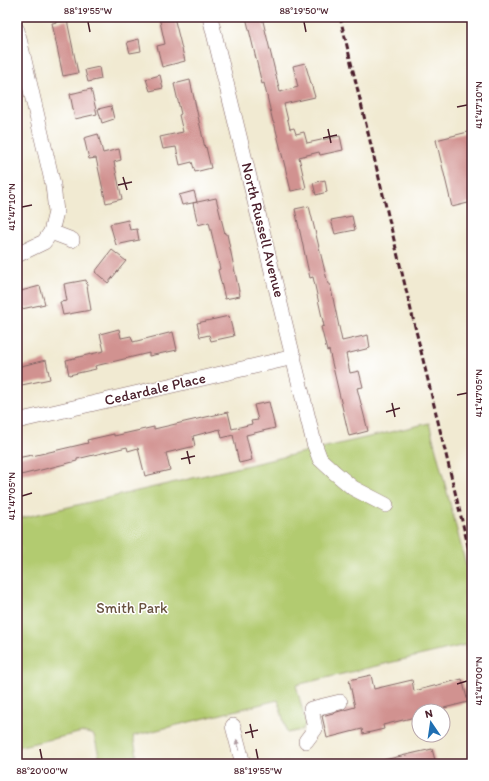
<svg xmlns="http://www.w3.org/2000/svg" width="489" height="781" font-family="Itim,sans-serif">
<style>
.green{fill:#b2cb70;stroke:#7e754e}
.building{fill:#d19290}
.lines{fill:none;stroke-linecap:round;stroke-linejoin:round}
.minor-casing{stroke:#846665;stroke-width:16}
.minor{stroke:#fff;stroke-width:15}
.rail{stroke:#4a1f2b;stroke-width:3;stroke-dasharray:6 3;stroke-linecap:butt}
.oneway{fill:#ae9aa0}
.ticks{fill:none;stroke:#4a1f2b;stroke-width:1.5}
.labels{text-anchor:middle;stroke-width:3;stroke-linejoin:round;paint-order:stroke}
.street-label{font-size:15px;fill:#4a1f2b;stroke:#fff}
.park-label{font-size:15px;fill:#695340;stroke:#fff}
.neatline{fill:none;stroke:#4a1f2b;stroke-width:1.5}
.ticks-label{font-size:10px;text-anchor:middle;fill:#4a1f2b}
</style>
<rect width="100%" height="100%" fill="#fff"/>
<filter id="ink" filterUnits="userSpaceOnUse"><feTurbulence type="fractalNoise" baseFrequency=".025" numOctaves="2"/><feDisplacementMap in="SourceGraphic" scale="8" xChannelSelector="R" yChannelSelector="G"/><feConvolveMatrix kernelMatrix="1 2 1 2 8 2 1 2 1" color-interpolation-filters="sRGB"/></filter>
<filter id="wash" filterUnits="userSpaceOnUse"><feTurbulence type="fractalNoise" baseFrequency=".012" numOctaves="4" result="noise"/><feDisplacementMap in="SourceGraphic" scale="16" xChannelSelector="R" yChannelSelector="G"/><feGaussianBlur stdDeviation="0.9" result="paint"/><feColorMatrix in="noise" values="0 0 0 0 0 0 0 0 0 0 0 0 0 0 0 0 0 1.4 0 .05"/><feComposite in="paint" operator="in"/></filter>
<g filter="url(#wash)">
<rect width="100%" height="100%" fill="#f1ead2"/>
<path class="green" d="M429,423l43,165v85l-7,-28 -169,40 10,38 -4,7 -15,3 -9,-33 -145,36 4,19 -22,6 1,3h-15l-7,-29 -11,-3 -66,15v-228z"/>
<g id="blocks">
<g class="building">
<path d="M159,17h15l11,44 -23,6 -5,-21 8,-2z"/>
<path d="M246,17h16l18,75 18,-5 -5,-21 12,-3 10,34 -31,7 6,25 4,-1 2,6 8,-2 3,11 33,-7 3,14 -23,5 -1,-3 -20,5 7,31 -15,3 -17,-69h-1l-9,-39 -2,1z"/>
<path d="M67,20l11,53 -15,3 -11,-53z"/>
<path d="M139,39l2,12 -11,2 -3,-11z"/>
<path d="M99,67l2,12 -13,3 -3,-12z"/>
<path d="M160,75l3,13 -13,3 -4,-12z"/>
<path d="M190,80l15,68 1,-1 5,21 -16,4 -3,-10 -12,3 -4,-18 -13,2 -3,-12 23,-5 -4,-17 2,-1 -7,-30z"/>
<path d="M91,89l6,25 -22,5 -5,-25z"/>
<path d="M111,106l3,13 -12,4 -4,-14z"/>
<path d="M472,131v71l-20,5 -16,-67z"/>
<path d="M98,134l5,19 16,-4 2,11 -7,2 8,37 -16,4 -10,-45 -7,1 -5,-21z"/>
<path d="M325,180l2,12 -11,3 -3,-12z"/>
<path d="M194,191l3,11 -15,3 -3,-10z"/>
<path d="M216,198l9,36h2l13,62 -15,3 -7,-29 2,-1 -11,-47 -11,3 -5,-22z"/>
<path d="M309,206l19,78h2l12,57 26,-6 2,13 -24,6 4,19 9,-2 4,16 -6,1 11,43 -19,5 -20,-86 -2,1 -6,-24 3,-1 -11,-49 -3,1 -15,-69z"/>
<path d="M352,216l3,14 -20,4 -4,-14z"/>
<path d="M128,220l2,10 7,-1 2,11 -23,5 -6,-21z"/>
<path d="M112,250l14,11 -18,22 -13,-11z"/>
<path d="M86,280l5,30 -28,5 -3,-13 7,-1 -3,-17z"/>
<path d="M40,286l5,18 -28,6v-18z"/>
<path d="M229,316l5,20 -23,5 -2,-6 -9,2 -3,-14z"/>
<path d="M119,329l2,9 10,-2 2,6 40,-10 4,18 -28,6v-3l-54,13 1,3 -27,6 -3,-15 38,-9 -4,-17z"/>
<path d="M46,360l4,19 -33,7v-19z"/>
<path d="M269,402l6,26 -29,7 6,25 -13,3 -6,-28 -11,3 -2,-9 -27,7 2,10 -29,7 4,17 -25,6 -7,-28 -10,3 -1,-4 -50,12v2l-60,15v-18l15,-3v1l56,-13 -1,-3 27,-6v2l40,-9v2l74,-17 4,17 20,-5 -1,-3 7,-1 -4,-15z"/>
<path d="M371,675l3,14 38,-9 2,11 48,-12 6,23 -36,9h-13v5l-36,9 1,4 -21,5 -1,-5 -35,9 -5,-22 33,-9 -6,-27z"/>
<path d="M432,749l4,15h-52v-4z"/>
</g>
</g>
</g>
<g filter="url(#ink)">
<use href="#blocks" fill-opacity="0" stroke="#846665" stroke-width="1"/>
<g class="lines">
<g class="minor-casing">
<g id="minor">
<path d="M210,17l104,426 6,16 14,13 19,16 33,17"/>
<path d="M17,30l36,155 3,27 -5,20"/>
<path d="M17,255l27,-13 7,-10 21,8"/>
<path d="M17,421l277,-64"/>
<path d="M233,726l10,38"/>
<path d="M306,741l9,-12 -4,-20 29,-7"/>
</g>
</g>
<use href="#minor" class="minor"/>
<path class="rail" d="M340,17l132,545"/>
</g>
<defs><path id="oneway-solid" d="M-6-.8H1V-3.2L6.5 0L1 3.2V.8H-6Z"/></defs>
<use class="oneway" href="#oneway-solid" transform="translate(238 745) rotate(-104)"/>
</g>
<path class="ticks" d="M88,22l2,10M304,22l2,10M457,107l10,-2M328,129l3,14M323,138l14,-3M123,177l4,13M118,185l14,-3M22,207l10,-2M457,395l10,-2M392,403l3,14M386,412l14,-4M187,451l3,13M181,459l14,-3M22,496l10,-3M457,684l10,-3M250,724l3,14M245,733l13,-3M40,749l2,10M256,749l2,10"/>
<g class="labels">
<g class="street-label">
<text transform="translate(263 230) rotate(76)" y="5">North Russell Avenue</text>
<text transform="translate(155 389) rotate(-13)" y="5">Cedardale Place</text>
</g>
<g class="park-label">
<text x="132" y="613">Smith Park</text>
</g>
</g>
<rect width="489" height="781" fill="none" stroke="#fff" stroke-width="44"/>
<g transform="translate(431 723) rotate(347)"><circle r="19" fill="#ffffff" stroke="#b7a5aa"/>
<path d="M0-3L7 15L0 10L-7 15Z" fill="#1f6fb2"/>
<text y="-6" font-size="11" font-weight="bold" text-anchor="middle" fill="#4a1f2b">N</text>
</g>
<rect x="22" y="22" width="445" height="737" class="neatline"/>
<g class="ticks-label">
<text x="88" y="14">88°19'55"W</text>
<text x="304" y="14">88°19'50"W</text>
<text transform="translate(478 105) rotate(-90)" y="4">41°47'10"N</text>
<text transform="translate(11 207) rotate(-90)" y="4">41°47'10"N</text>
<text transform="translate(478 393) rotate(-90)" y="4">41°47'05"N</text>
<text transform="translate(11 496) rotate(-90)" y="4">41°47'05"N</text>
<text transform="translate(478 681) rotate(-90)" y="4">41°47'00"N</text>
<text x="42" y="774">88°20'00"W</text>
<text x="258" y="774">88°19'55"W</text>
</g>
</svg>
